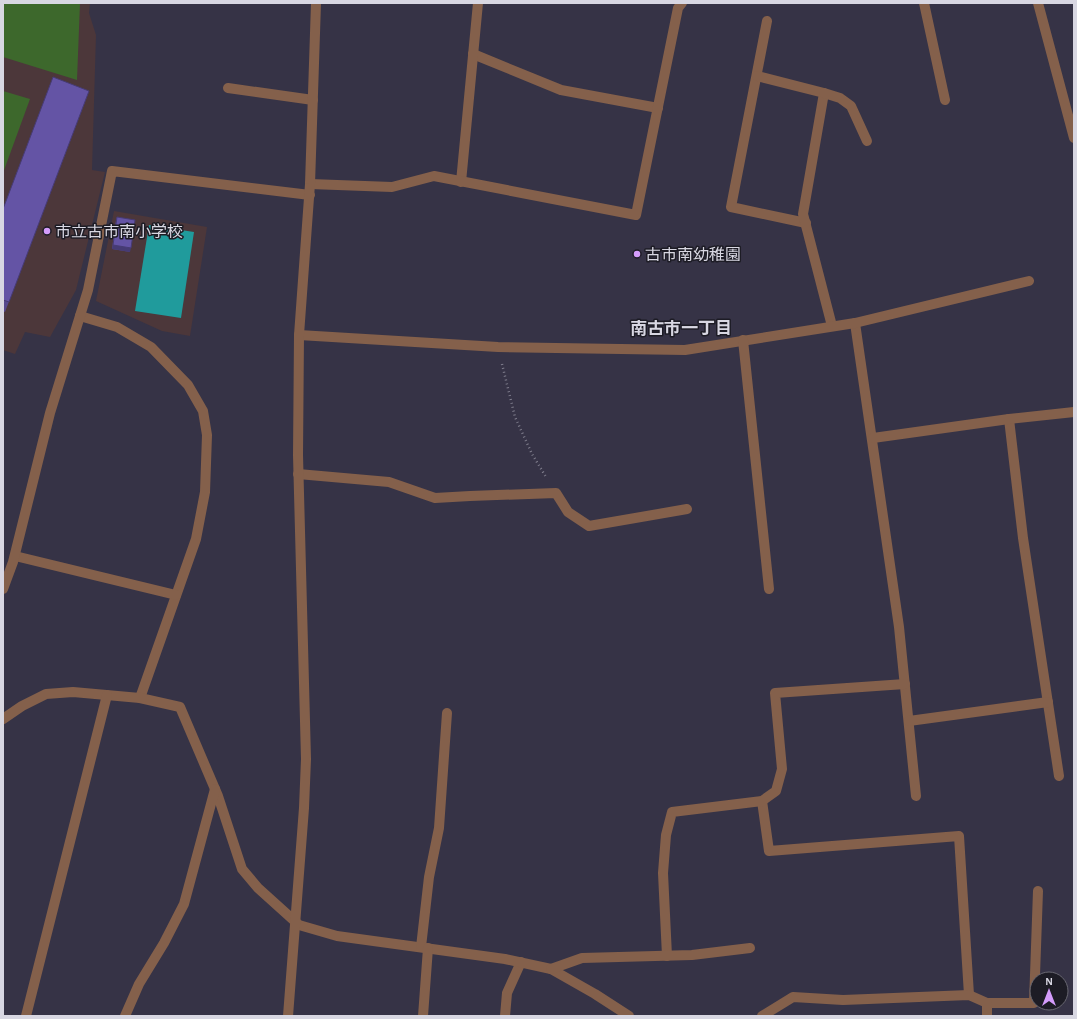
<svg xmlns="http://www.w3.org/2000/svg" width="1077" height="1019" font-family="'Alegreya Sans','Noto Sans JP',sans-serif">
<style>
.education{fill:#4c373a}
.green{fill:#3d682c}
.water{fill:#209b9c}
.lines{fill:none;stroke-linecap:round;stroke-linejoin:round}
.path{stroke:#7e7c8b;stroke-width:2.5;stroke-dasharray:1 3;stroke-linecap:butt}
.lane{stroke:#84604b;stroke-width:10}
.street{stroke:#84604b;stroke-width:10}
.wall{fill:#56488e}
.shaded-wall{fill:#463b74}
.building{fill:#6454a5;stroke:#463b74}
.poi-dot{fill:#d49cfb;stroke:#1d1c25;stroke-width:1.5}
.labels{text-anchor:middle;stroke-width:3;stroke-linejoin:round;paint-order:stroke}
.poi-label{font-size:16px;fill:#d8d7e2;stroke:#1d1c25;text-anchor:start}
.neighbourhood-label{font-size:17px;font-weight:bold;fill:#d8d7e2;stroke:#1d1c25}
</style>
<rect width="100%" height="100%" fill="#363346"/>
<g class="education">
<path d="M3,3h87l-1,10 7,22 -4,135 13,2 -29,118 -26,47 -25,-5 -10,22 -12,-4z"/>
<path d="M114,211l93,16 -17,109 -28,-5 -66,-30z"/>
</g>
<g class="green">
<path d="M3,3h77l-3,77 -74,-23z"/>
<path d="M3,91l27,8 -27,74z"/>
</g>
<path class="water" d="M149,225l45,7 -13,86 -46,-7z"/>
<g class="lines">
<path class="path" d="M502,364l13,53 17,37 14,23"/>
<path class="lane" d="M505,1016l2,-23 14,-31"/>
<g class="street">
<path d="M924,3l21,97"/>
<path d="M1038,3l36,135"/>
<path d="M767,21l-36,186 75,16"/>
<path d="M473,54l88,36 97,18"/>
<path d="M757,76l67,17 -21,121 29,112"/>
<path d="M228,88l85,12"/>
<path d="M824,93l16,5 11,8 16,35"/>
<path d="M461,182l17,-179"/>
<path d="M310,184l82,3 42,-11 202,39 42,-207 4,-5"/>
<path d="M80,316l37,11 34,20 37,38 15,26 4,24 -2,57 -9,47 -56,159"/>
<path d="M855,323l44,304 17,169"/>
<path d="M299,335l199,12 187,3 170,-27 174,-42"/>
<path d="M743,340l26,249"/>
<path d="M1009,419l14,119 36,238"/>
<path d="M873,438l136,-19 65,-7"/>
<path d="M298,474l91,8 46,16 35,-2 86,-3 12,19 21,14 98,-17"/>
<path d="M15,556l161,39"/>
<path d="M3,589l10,-27 37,-149 38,-123 24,-119 198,24"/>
<path d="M3,719l19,-13 24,-12 27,-2 67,6 40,9 38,89 24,73 16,19 41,37 38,11 168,23 46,10 44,25 34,22"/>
<path d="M909,721l139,-19"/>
<path d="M762,801l7,50 190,-15 10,159"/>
<path d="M421,947l8,-70 10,-49 8,-115"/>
<path d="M667,956l-4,-83 3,-38 6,-23 90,-11 14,-10 6,-22 -7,-76 130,-9"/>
<path d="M551,969l31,-11 110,-3 58,-7"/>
<path d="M987,1003h47l4,-112"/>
<path d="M26,1016l81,-321"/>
<path d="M125,1016l14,-32 25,-41 20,-39 31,-115"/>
<path d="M288,1016l16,-208 2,-49 -8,-304 1,-120 11,-151 6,-181"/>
<path d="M423,1016l5,-68"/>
<path d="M762,1016l31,-19 50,3 126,-5 18,8v13"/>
</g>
</g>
<g class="wall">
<path d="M89,91l-84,221 -2,-1v-102z"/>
<path d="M117,217l13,35 -18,-3 4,-29z"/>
</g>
<path class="shaded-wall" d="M113,245l18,3 -1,4 -18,-3z"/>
<g class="building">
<path d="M53,77l36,14 -80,211 -6,-2v-91z"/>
<path d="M117,217l18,3 -4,28 -18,-3z"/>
</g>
<g class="poi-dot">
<circle cx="47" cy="231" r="4"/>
<circle cx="637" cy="254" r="4"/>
</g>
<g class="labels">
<g class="poi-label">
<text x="55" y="237">市立古市南小学校</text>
<text x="645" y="260">古市南幼稚園</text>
</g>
<g class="neighbourhood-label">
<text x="681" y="334">南古市一丁目</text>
</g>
</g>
<rect width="1077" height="1019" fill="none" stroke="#d8d7e2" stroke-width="8"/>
<g transform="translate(1049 991)"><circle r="19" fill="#1d1c25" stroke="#686771"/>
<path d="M0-3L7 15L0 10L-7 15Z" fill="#d49cfb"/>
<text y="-6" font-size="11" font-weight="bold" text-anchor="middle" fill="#d8d7e2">N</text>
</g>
</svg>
